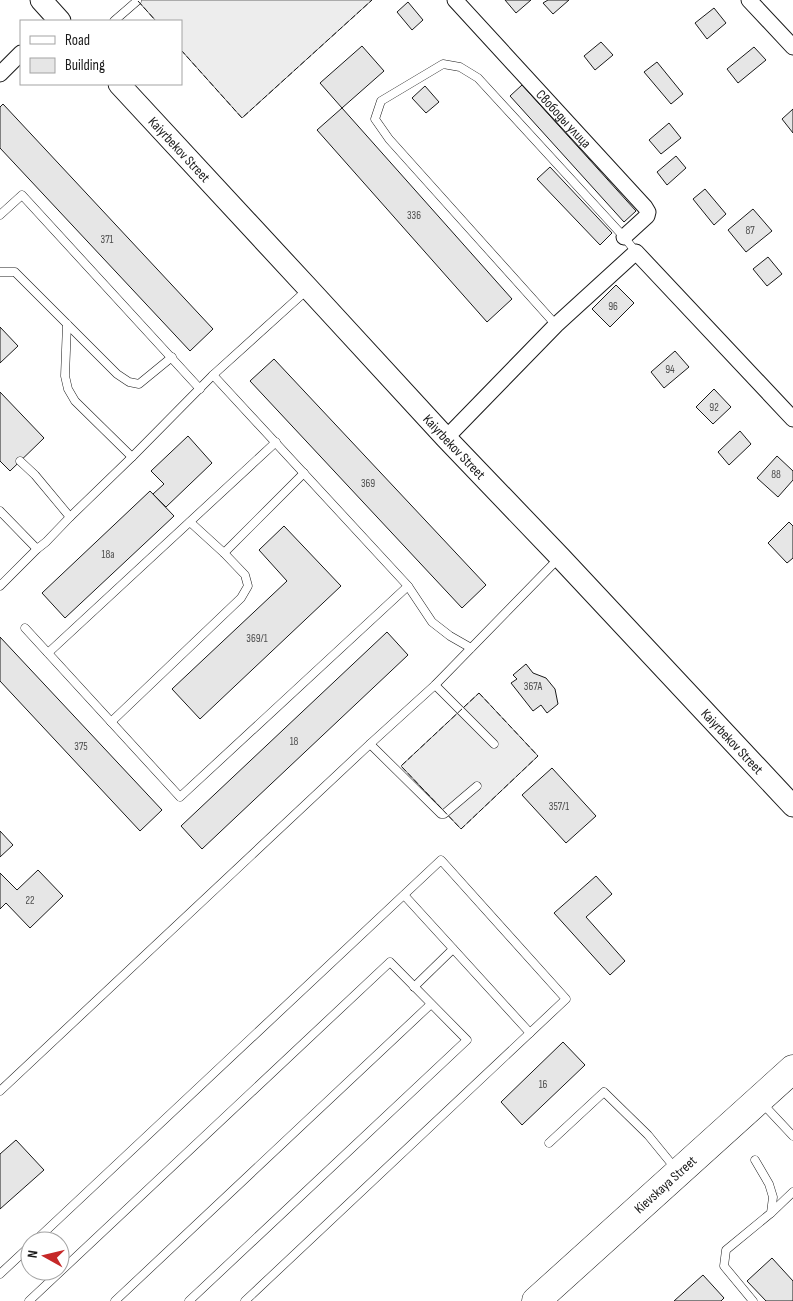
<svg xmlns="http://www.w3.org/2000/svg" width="793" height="1301" font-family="'Sofia Sans Condensed',sans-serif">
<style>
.built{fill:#ededed;stroke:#6a6a6a}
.building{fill:#e6e6e6;stroke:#1a1a1a}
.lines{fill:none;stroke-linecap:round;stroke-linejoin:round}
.lane-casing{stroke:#1a1a1a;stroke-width:9}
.street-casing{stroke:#1a1a1a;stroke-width:17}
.secondary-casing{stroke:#1a1a1a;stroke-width:23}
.highway-casing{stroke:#1a1a1a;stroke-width:29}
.lane{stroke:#fff;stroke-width:8}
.street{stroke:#fff;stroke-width:15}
.secondary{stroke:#fff;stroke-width:21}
.highway{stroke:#fff;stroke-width:28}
.fence{stroke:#1a1a1a;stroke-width:1;stroke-dasharray:6 2.5;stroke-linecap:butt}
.labels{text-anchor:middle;stroke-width:4;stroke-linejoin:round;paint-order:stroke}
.number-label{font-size:11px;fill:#4d4d4d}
.street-label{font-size:14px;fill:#1a1a1a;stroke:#fff}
</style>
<rect width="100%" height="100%" fill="#fff"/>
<g class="built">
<path d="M137,0h235l-130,118 -61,-68v-29h-25z"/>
<path d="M479,693l59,63 -77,73 -60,-63z"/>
</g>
<g class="building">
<path d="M505,0h26l-15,13z"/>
<path d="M548,0h21l-16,14 -10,-11z"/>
<path d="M408,2l15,18 -11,10 -15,-18z"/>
<path d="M714,8l12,15 -19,16 -12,-16z"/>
<path d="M601,42l12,13 -18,15 -11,-14z"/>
<path d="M362,46l22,25 -42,37 -22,-25z"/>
<path d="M754,47l12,13 -28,23 -11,-14z"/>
<path d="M657,62l26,32 -12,10 -27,-32z"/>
<path d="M522,85l114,126 -12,11 -114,-126z"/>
<path d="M425,86l14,16 -13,11 -14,-15z"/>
<path d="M3,104l210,225 -23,22 -190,-203v-41z"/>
<path d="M342,108l170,191 -25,23 -170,-192z"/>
<path d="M793,109v24l-11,-14z"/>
<path d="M669,123l12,15 -20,16 -12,-14z"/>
<path d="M676,156l10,12 -19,17 -10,-13z"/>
<path d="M550,167l62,66 -12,12 -63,-66z"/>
<path d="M705,189l21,25 -12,11 -21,-26z"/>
<path d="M753,209l19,22 -26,21 -18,-22z"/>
<path d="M768,257l14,17 -15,12 -14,-17z"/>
<path d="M616,285l18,18 -24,24 -18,-18z"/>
<path d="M0,327l18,19 -18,17z"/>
<path d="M675,351l14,16 -25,21 -13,-16z"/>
<path d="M274,359l212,226 -24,23 -212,-227z"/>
<path d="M714,389l17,18 -18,17 -17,-17z"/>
<path d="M0,392l44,46 -34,33 -10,-10z"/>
<path d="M740,431l11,13 -22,21 -11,-13z"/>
<path d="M188,436l24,27 -46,44 -13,-13 11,-10 -13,-13z"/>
<path d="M777,456l16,15v9l-15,17 -21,-19z"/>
<path d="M150,491l24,25 -109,102 -23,-25z"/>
<path d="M789,522l4,4v32l-6,5 -19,-20z"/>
<path d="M284,526l57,60 -141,133 -28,-30 115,-108 -28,-31z"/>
<path d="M387,632l21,23 -206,194 -21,-23z"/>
<path d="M0,637l162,173 -22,21 -140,-150z"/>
<path d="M526,664l7,9 13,5 9,11 3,15 -11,9 -6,-8 -8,6 -22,-28 6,-4 -4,-4z"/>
<path d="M552,768l44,48 -30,27 -44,-48z"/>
<path d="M0,831l13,14 -13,12z"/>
<path d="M38,870l25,26 -33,32 -24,-25 -6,6v-36l17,17z"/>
<path d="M596,876l16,18 -26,23 39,44 -15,14 -56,-62z"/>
<path d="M563,1042l22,23 -63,60 -21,-23z"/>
<path d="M16,1140l28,30 -44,39v-55z"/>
<path d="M772,1258l21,23v20h-27l-19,-20z"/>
<path d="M703,1275l21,23 -3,3h-47z"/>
</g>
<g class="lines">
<g class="lane-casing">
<g id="lane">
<path d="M114,21l23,-20"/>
<path d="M0,215l22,-20 178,194"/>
<path d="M0,272h15l102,102 12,8 10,2 33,-27"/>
<path d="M67,324l-2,52 3,13 7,12 57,56"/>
<path d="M556,325l-167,-186 -14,-20 6,-18 62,-37 17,3 18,11 146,159 12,15"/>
<path d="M213,375l195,211 24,36 18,14 21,12"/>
<path d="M20,461l15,14 35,42"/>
<path d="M0,511l37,38"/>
<path d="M224,553l80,-80"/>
<path d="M0,586l37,-37 9,-7 24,-25 62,-60 81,-82 94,-85"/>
<path d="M25,628l155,169 228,-211"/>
<path d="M48,653l228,-211"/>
<path d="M435,685l59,59"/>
<path d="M111,722l130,-124 7,-12 -3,-11 -21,-22 -34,-31"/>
<path d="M370,744l71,70h3l33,-28"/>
<path d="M404,895l126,138"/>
<path d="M414,987l39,-38"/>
<path d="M0,1091l370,-347 65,-59 124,-127"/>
<path d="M762,1103l31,33"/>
<path d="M549,1143l55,-51 44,43 27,33"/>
<path d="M771,1213l22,-21"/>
<path d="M35,1241l406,-381 125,139 -321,302"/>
<path d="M0,1274l30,-28"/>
<path d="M29,1301l361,-339 77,78 -278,261"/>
<path d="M115,1301l316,-297"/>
<path d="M753,1301l-29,-35 2,-16 45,-37 2,-16 -4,-13 -14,-24"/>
</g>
</g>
<g class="street-casing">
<g id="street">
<path id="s1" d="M455,0l190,207 3,5 -1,4 -23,21"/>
<path d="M749,0l44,47"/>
<path d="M0,74l21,-21"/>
<path d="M446,438l110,-113 80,-73 157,167"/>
</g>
</g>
<g class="secondary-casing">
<g id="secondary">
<path d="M41,0l19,21"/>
<path id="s2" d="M119,84l189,204 138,150 114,119 233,249"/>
</g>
</g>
<g class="highway-casing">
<g id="highway">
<path id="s3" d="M536,1301l257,-232"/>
</g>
</g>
<use href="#lane" class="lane"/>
<use href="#street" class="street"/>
<use href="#secondary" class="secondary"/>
<use href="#highway" class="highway"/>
<g class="fence">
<path d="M138,1l18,20"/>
<path d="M181,50l61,68 130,-118"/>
<path d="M479,693l59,63 -77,73 -60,-63z"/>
</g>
</g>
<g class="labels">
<g class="number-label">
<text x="414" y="219">336</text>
<text x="750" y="234">87</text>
<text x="107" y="243">371</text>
<text x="613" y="310">96</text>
<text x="670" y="373">94</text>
<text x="714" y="411">92</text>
<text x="776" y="478">88</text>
<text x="368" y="487">369</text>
<text x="108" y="558">18а</text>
<text x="257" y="642">369/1</text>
<text x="533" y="690">367А</text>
<text x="294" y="745">18</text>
<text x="81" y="750">375</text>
<text x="559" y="810">357/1</text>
<text x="30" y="904">22</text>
<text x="543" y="1088">16</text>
</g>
<g class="street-label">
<text dy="5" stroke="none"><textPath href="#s1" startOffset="161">Свободы улица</textPath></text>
<text dy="5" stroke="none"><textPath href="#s2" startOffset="89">Kaiyrbekov Street</textPath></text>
<text dy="5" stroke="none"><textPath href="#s2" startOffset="494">Kaiyrbekov Street</textPath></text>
<text dy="5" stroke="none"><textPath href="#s2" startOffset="899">Kaiyrbekov Street</textPath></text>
<text dy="5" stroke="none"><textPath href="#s3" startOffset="174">Kievskaya Street</textPath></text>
</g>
</g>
<rect x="20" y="20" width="162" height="65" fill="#ffffff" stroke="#a3a3a3"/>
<rect x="30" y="36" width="25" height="8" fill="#ffffff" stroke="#a3a3a3"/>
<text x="65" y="45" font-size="15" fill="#1a1a1a">Road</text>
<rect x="30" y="58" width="25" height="15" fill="#e6e6e6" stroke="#a3a3a3"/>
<text x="65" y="70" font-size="15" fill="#1a1a1a">Building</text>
<g transform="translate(45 1256) rotate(278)"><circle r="24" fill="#ffffff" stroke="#a3a3a3"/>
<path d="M0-4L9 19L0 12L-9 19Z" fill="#c62828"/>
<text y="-8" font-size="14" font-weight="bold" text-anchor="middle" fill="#1a1a1a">N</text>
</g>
</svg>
